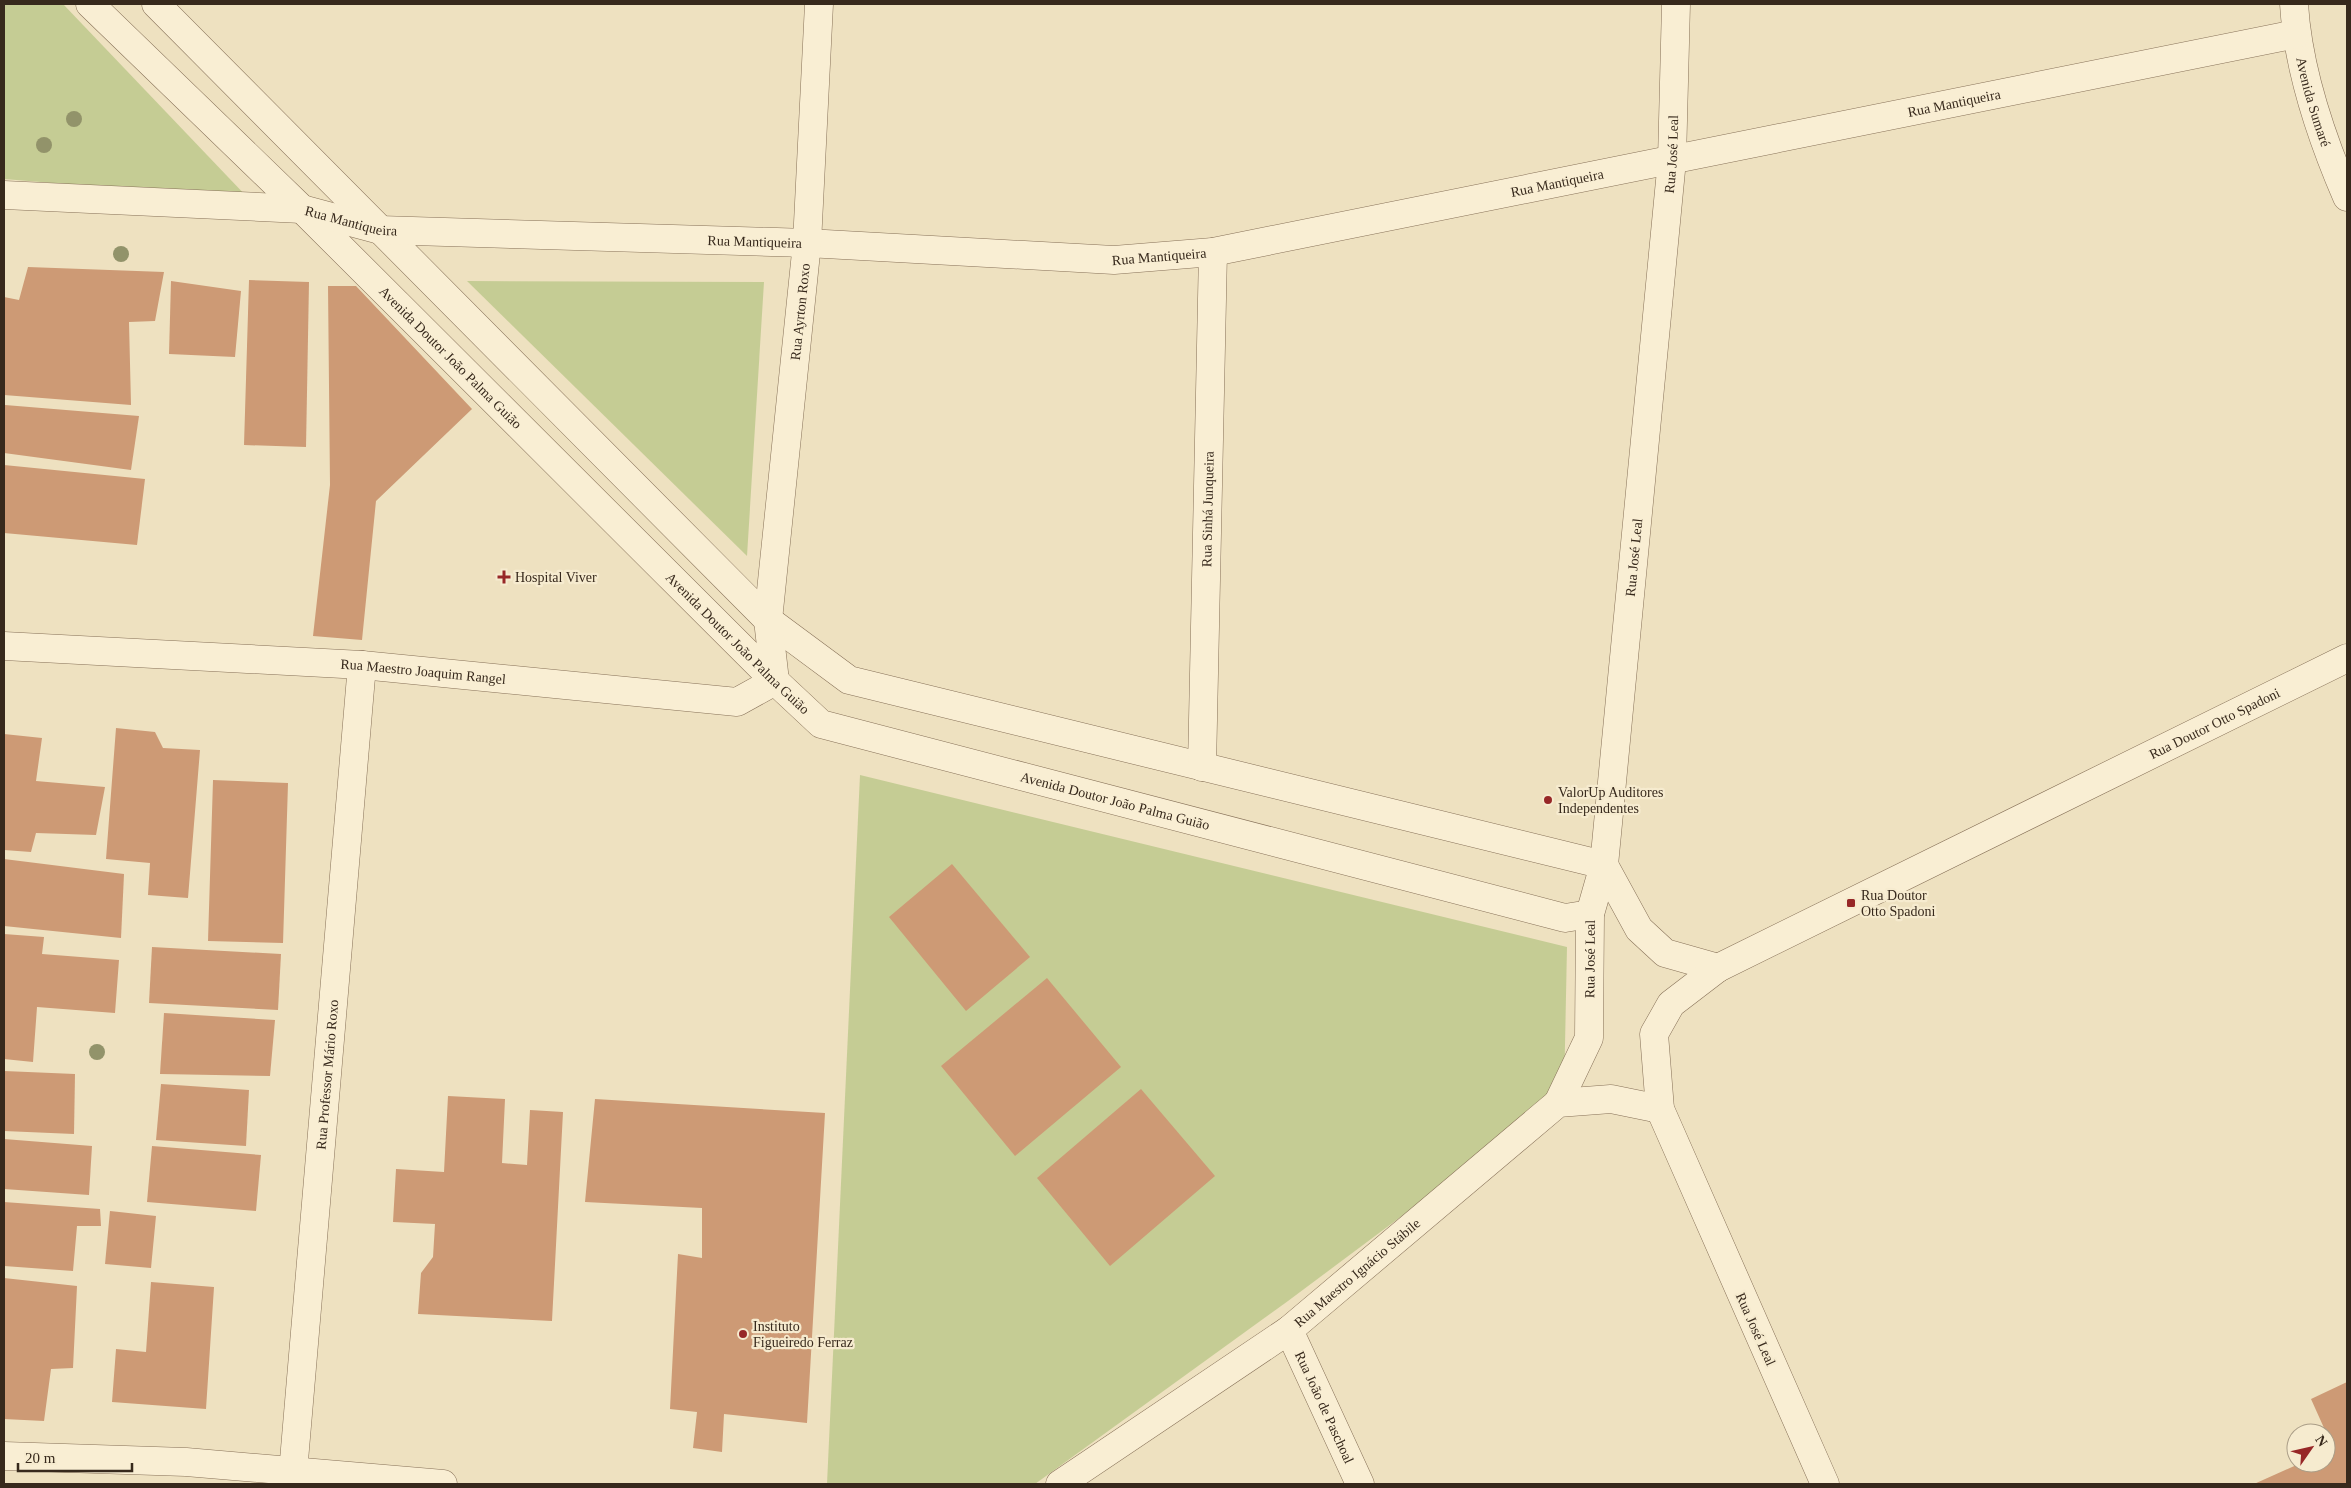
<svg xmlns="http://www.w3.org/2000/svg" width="2351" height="1488" font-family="Georgia,serif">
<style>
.green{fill:#c5cc94}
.building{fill:#cd9a75}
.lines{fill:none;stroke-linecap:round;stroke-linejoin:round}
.street-casing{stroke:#877158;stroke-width:29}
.street{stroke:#f9eed3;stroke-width:28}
.tree{fill:#92936a}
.poi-dot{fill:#972727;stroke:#f6ebcf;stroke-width:2}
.labels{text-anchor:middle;stroke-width:4.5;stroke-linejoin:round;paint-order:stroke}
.street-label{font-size:14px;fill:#37291c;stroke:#f6ebcf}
.poi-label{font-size:14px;fill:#37291c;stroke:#f6ebcf;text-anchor:start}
</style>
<rect width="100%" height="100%" fill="#eee1c0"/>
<g class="green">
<path d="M4,4h59l186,195 -245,-20z"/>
<path d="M467,281l297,1 -17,274z"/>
<path d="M860,775l707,172 -3,148 -276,206 -253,183h-208z"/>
</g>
<g class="building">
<path d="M28,267l136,5 -9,49 -26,1 2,83 -127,-10v-98l15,3z"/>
<path d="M249,280l60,2 -3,165 -62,-2z"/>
<path d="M171,281l70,10 -6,66 -66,-3z"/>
<path d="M328,286h28l116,123 -96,92 -14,139 -49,-4 17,-151z"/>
<path d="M5,405l134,11 -8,54 -127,-17z"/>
<path d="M4,465l141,14 -8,66 -133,-12z"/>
<path d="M116,728l39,4 8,16 37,2 -12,148 -40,-3 2,-32 -44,-4z"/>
<path d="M4,734l38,4 -6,43 69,6 -9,48 -60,-2 -5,19 -27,-2z"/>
<path d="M213,780l75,3 -5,160 -75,-2z"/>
<path d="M4,859l120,15 -3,64 -117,-12z"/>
<path d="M952,864l78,93 -64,54 -77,-94z"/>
<path d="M4,934l40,3 -2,17 77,6 -4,53 -78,-6 -4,55 -29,-3z"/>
<path d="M152,947l129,7 -3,56 -129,-7z"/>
<path d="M1047,978l74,89 -106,89 -74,-90z"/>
<path d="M164,1013l111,7 -5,56 -110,-2z"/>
<path d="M4,1071l71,3 -1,60 -70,-3z"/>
<path d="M161,1084l88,6 -3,56 -90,-6z"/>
<path d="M1141,1089l74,87 -105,90 -73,-88z"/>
<path d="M448,1096l57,3 -3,64 25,2 3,-55 33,2 -11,209 -134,-7 3,-41 12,-16 2,-33 -42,-2 3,-53 48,3z"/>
<path d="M595,1099l230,14 -18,310 -83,-9 -2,38 -29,-4 4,-36 -27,-3 8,-155 24,4v-50l-117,-6z"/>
<path d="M4,1139l88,7 -3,49 -85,-6z"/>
<path d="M152,1146l109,9 -5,56 -109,-9z"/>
<path d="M4,1202l96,7 1,17h-24l-4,45 -69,-5z"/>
<path d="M110,1211l46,5 -5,52 -46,-4z"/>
<path d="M4,1278l73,8 -4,82 -22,1 -7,52 -40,-2z"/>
<path d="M151,1282l63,5 -8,122 -94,-7 4,-53 30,3z"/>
<path d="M2347,1382v102h-93l47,-21h25v-12l7,-3 -22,-49z"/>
</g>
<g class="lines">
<g class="street-casing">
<g id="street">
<path id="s1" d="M90,4l212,205 473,472 46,43 744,194 25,-4"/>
<path d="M156,4l612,616 81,60 755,185 35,64 26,24 53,15"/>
<path id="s2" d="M2294,4c4,65 27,133 53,193"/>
<path id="s3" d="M4,195l298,14 78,21 427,13 307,17 99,-8 1083,-218"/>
<path id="s4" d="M4,646l358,19 375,37 38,-21 -7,-61 39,-377 12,-239"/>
<path id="s5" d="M1202,767l11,-515"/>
<path id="s6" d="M1558,1103l31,-65 1,-124 14,-49 68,-705 4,-156"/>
<path id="s7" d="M1289,1330l71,154"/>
<path d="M4,1456l182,6 257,22"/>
<path id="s8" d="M292,1484l70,-819"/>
<path id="s9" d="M1060,1484l229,-154 269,-227 53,-4 49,10"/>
<path id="s10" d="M1825,1484l-165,-375 -6,-75 17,-30 47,-36 629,-310"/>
</g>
</g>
<use href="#street" class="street"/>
</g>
<g class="tree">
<circle cx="74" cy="119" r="8"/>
<circle cx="44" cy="145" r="8"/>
<circle cx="121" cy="254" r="8"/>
<circle cx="97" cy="1052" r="8"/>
</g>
<g class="poi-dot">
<path d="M501.5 569.5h5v5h5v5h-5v5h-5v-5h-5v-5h5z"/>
<circle cx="1548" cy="800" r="5"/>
<rect x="1846" y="898" width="10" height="10" rx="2.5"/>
<circle cx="743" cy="1334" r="5"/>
</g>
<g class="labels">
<g class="street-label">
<text dy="5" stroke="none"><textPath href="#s2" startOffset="100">Avenida Sumaré</textPath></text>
<text dy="5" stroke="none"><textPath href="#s3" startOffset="1969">Rua Mantiqueira</textPath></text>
<text dy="5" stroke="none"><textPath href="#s6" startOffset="961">Rua José Leal</textPath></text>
<text dy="5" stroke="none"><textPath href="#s3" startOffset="1564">Rua Mantiqueira</textPath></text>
<text dy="5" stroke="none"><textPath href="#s3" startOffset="349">Rua Mantiqueira</textPath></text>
<text dy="5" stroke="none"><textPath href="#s3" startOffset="754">Rua Mantiqueira</textPath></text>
<text dy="5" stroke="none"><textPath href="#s3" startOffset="1159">Rua Mantiqueira</textPath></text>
<text dy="5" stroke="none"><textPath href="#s4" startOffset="1150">Rua Ayrton Roxo</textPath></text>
<text dy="5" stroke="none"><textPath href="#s1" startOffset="505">Avenida Doutor João Palma Guião</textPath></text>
<text dy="5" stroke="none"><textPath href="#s5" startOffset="258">Rua Sinhá Junqueira</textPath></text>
<text dy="5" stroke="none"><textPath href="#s6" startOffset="556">Rua José Leal</textPath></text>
<text dy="5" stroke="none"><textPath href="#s1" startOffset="910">Avenida Doutor João Palma Guião</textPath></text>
<text dy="5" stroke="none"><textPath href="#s4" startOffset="420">Rua Maestro Joaquim Rangel</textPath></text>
<text dy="5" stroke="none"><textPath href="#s10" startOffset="1132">Rua Doutor Otto Spadoni</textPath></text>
<text dy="5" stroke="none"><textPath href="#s1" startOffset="1330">Avenida Doutor João Palma Guião</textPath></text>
<text dy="5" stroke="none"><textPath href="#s6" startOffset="151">Rua José Leal</textPath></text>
<text dy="5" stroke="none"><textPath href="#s8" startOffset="411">Rua Professor Mário Roxo</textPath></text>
<text dy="5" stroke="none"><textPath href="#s9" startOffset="365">Rua Maestro Ignácio Stábile</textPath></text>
<text transform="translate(1756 1329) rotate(66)" y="5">Rua José Leal</text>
<text dy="5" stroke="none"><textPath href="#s7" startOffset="85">Rua João de Paschoal</textPath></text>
</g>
<g class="poi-label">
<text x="515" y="582">Hospital Viver</text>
<text x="1558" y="797">ValorUp Auditores<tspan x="1558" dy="16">Independentes</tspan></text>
<text x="1861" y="900">Rua Doutor<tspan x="1861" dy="16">Otto Spadoni</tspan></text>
<text x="753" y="1331">Instituto<tspan x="753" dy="16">Figueiredo Ferraz</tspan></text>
</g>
</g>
<rect width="2351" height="1488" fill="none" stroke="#37291c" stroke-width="10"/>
<g transform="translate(2311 1448) rotate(56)"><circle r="24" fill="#f6ebcf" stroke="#aa9d87"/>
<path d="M0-4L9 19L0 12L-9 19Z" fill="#972727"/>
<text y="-8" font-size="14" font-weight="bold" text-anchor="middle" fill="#37291c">N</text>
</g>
<path d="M18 1463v8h114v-8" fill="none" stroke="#37291c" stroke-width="2.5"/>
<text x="25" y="1463" font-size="15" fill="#37291c" stroke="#f6ebcf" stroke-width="4" paint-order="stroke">20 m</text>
</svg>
